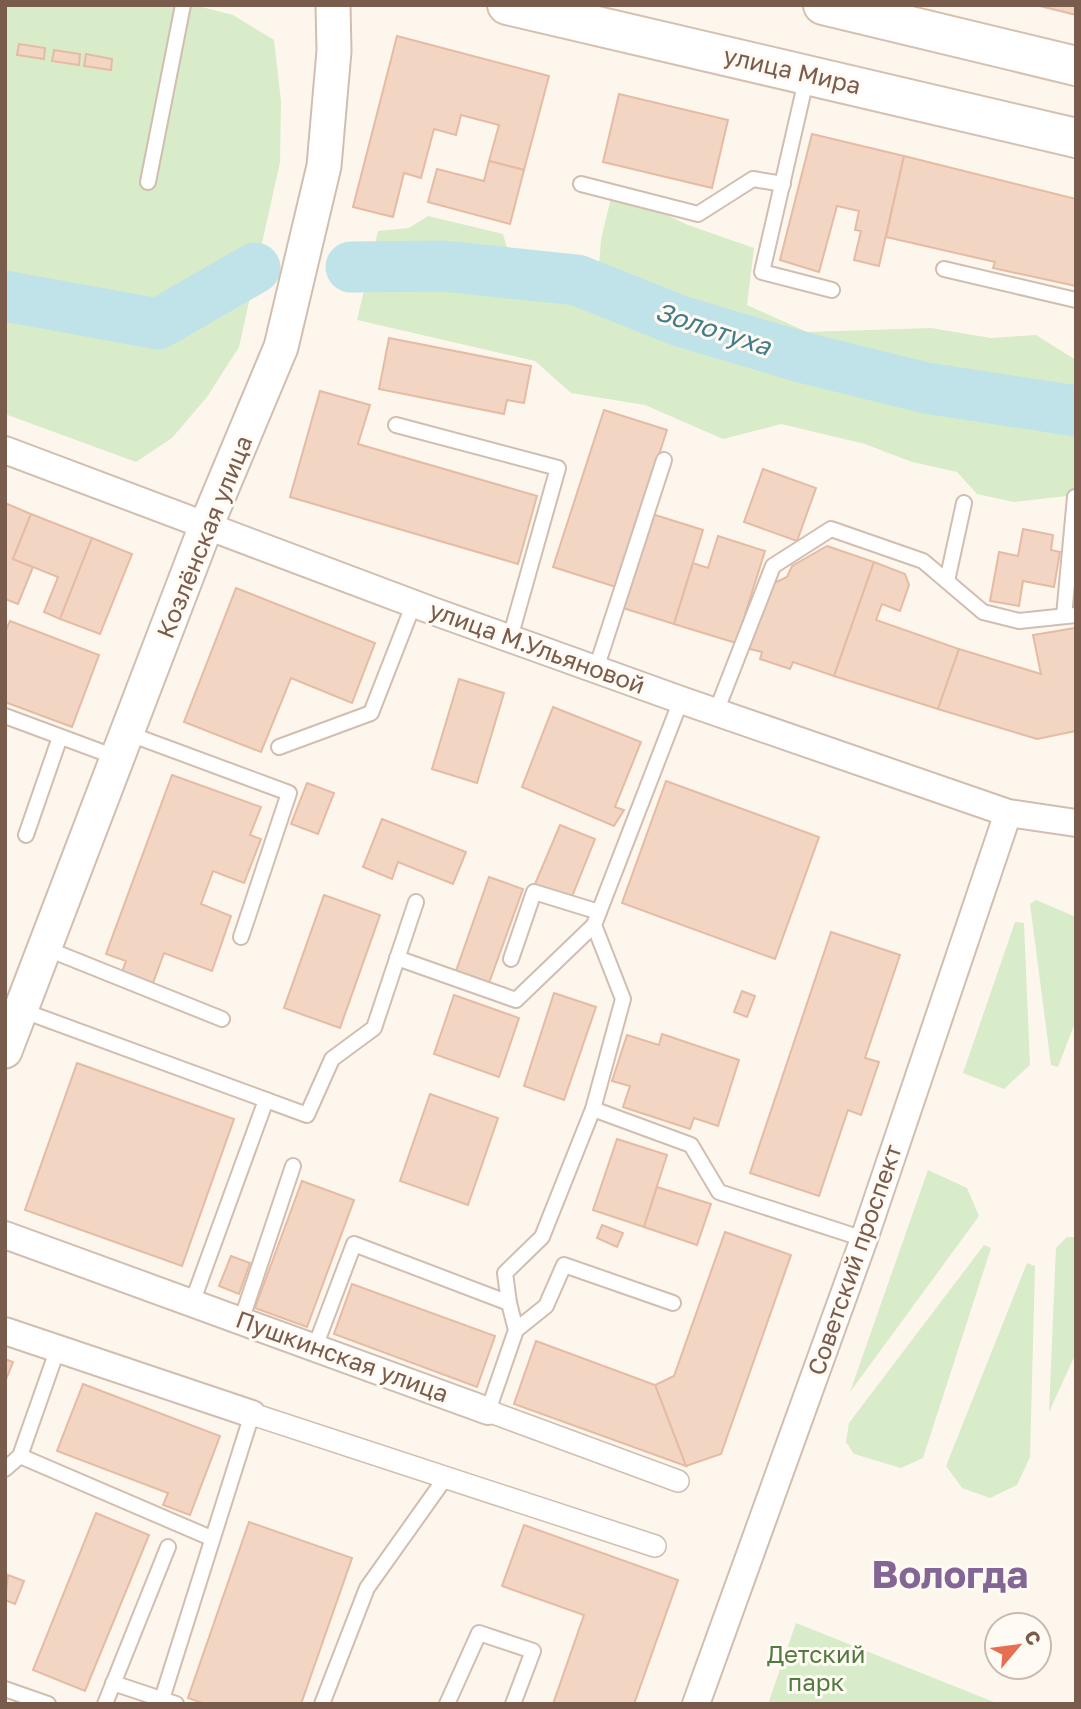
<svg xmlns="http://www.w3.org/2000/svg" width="1081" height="1709" font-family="'Golos Text',sans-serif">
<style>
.green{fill:#d8ecc9}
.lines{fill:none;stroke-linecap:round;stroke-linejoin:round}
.river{stroke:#bfe3e8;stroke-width:51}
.building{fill:#f3d5c3;stroke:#e6bba3;stroke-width:2}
.service-casing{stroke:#d1beb0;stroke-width:18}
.pedestrian-casing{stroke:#d1beb0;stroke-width:24}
.minor-casing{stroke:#d1beb0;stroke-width:30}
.tertiary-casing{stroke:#d1beb0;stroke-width:37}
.secondary-casing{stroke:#d6c0b0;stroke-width:42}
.service{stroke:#fff;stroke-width:14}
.pedestrian{stroke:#fff;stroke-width:21}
.minor{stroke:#fff;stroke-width:26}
.tertiary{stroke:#fff;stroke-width:33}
.secondary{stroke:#fff;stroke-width:38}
.labels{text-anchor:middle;stroke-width:6;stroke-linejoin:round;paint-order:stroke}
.street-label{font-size:24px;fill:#7a5c4d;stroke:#fffaf3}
.park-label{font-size:24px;fill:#537a41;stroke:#fffaf3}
.water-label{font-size:26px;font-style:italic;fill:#437c86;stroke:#fffaf3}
.town-label{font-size:38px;font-weight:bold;fill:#846695;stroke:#fffaf3}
</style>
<rect width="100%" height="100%" fill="#fdf6ec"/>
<g class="green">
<path d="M5,5h189l39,10 41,25 7,61 -1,61 -41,185 -32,50 -35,41 -36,24 -131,-48z"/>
<path d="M613,190l75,35 66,23 -7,57 60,27 124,-4 60,10 45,-3 40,25v135l-62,7 -37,-8 -20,-22 -45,-10 -47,-18 -84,-20 -58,15 -78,-34 -74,-12 -36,-32 -178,-41 21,-89 31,-3 19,-12 75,18 10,35 61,-4 25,2 2,-28z"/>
<path d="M1036,900l40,17v103l-18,47 -7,-2 -21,-161z"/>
<path d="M1015,922l9,1 6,142 -26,24 -41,-16z"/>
<path d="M928,1170l39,18 12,28 -129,176z"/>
<path d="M1067,1237h9v116l-27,59 7,-164z"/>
<path d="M984,1245l7,3 -68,210 -22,10 -47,-14 -8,-12 3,-19z"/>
<path d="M1027,1263l8,3 -5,191 -13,28 -27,13 -28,-10 -16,-22z"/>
<path d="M796,1623l203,81h-231z"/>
</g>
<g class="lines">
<g class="river">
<path d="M351,267l92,-1 134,14 103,41 121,36 125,31 150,23"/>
<path d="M5,296l153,28 97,-56"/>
</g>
</g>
<g class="building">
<path d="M1036,5h40v10z"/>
<path d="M397,36l152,40 -25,94 -35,-9 10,-36 -38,-10 -5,20 -22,-6 -13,49 -17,-5 -11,44 -40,-10z"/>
<path d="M19,44l26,4 -1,11 -27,-4z"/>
<path d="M54,50l26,4 -1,11 -27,-4z"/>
<path d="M86,54l26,5 -1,11 -27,-4z"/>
<path d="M619,94l109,26 -16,68 -109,-26z"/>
<path d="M812,134l92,22 -25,110 -25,-6 7,-29 -6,-1 4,-19 -22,-5 -18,66 -39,-12z"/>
<path d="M904,156l172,43v87l-83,-18 2,-6 -109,-25z"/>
<path d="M489,161l35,9 -14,54 -82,-22 9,-33 47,12z"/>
<path d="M389,338l142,28 -7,37 -17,-3 -3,14 -125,-25z"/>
<path d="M320,391l50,14 -12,39 179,52 -19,68 -228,-67z"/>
<path d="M604,410l63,20 -51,157 -63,-20z"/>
<path d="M763,469l53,19 -19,53 -53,-19z"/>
<path d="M5,503l26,11 -18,45 20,8 -15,37 -13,-5z"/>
<path d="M31,514l61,24 -32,81 -16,-7 14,-35 -45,-18z"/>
<path d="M652,514l51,16 -29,94 -51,-16z"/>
<path d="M1023,529l30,6 -2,15 9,2 -6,35 -31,-6 -4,25 -29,-5 9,-49 19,4z"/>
<path d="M718,536l47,15 -29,92 -62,-19 19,-61 15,5z"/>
<path d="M92,538l40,16 -32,80 -40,-15z"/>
<path d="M827,546l47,16 -40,114 -41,-14 -3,7 -30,-10 2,-7 -16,-4 24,-63 17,-8 5,-11z"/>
<path d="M874,562l31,12 4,11 -9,26 -18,-7 -6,16 83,29 -21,60 -104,-33z"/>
<path d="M236,588l139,55 -23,60 -61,-25 -30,74 -77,-30z"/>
<path d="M10,621l89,34 -27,72 -67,-25v-70z"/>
<path d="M1075,628l1,103 -39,8 -99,-30 21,-60 82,25 -8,-39z"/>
<path d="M459,679l45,14 -27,90 -45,-14z"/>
<path d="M553,707l88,35 -26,65 9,3 -10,16 -92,-39z"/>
<path d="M172,775l89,32 -11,28 11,4 -17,44 -31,-12 -12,33 30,12 -19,55 -48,-18 -11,30 -31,-11 4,-11 -20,-7z"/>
<path d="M666,781l153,56 -44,122 -153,-56z"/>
<path d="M307,783l27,10 -16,41 -27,-10z"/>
<path d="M382,819l84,33 -13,32 -55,-22 -6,17 -29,-12z"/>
<path d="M560,825l35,14 -24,60 -36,-15z"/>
<path d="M489,877l34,12 -34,94 -33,-12z"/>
<path d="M324,895l56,20 -40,113 -56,-20z"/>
<path d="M831,932l69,23 -35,103 14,4 -18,53 -13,-5 -29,86 -69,-23z"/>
<path d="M742,991l13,5 -8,21 -13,-5z"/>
<path d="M554,993l42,14 -32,93 -40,-14z"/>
<path d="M454,995l65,23 -20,59 -65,-23z"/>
<path d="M662,1034l77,26 -21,66 -24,-8 -4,11 -67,-22 7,-21 -18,-5 15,-46 32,10z"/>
<path d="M77,1063l157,56 -52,147 -157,-56z"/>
<path d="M430,1094l68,24 -30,87 -68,-24z"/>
<path d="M617,1139l50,16 -23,72 -51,-17z"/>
<path d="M302,1181l52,19 -47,127 -52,-19z"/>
<path d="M657,1187l54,17 -14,41 -53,-18z"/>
<path d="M602,1225l21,8 -6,14 -20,-9z"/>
<path d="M725,1232l66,23 -70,199 -35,12 -31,-81 19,-9z"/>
<path d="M231,1256l19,7 -11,31 -20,-8z"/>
<path d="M352,1284l143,52 -18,51 -143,-53z"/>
<path d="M536,1341l119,44 31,81 -172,-62z"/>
<path d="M5,1359l8,3 -8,20z"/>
<path d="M83,1384l137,52 -30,79 -27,-10 5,-12 -111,-42z"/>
<path d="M96,1513l53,22 -64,156 -52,-21z"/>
<path d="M249,1522l103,36 -51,146h-96l-17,-6z"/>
<path d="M524,1525l154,55 -44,124h-81l31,-89 -82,-29z"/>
<path d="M8,1575l16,6 -9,23 -10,-4z"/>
</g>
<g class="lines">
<g class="service-casing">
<g id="service">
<path d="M807,76l-45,196 70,18"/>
<path d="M148,182l35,-177"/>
<path d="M581,184l117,30 55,-35 30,5"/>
<path d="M944,269l132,31"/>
<path d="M396,425l162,43 -48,170"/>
<path d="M947,581l17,-78"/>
<path d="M1064,616l11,-119"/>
<path d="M596,669l68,-209"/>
<path d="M681,700l-87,225 29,74 -30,110 98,36 28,47 145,47"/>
<path d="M716,712l57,-146 58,-37 92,32 60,51 36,9 57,-6"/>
<path d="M5,716l113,42"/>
<path d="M127,733l162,60 -48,144"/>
<path d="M279,747l92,-34 43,-110"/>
<path d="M26,835l34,-98"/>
<path d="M45,948l177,71"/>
<path d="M397,958l119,42 78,-75"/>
<path d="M511,959l23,-67 65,20"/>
<path d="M21,1010l286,105 25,-56 42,-31 42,-126"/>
<path d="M192,1303l74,-203"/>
<path d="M241,1321l52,-155"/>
<path d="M516,1330l30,-24 18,-41 109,38"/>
<path d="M315,1347l39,-103 155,59"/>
<path d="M488,1411l28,-81 -7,-27 -4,-30 37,-36 51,-128"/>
<path d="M20,1456l191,82"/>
<path d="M5,1469l15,-13 38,-108"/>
<path d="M113,1683l63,21"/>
<path d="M5,1689l43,15"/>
<path d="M162,1699l90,-285"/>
<path d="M105,1704l63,-157"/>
<path d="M322,1704l45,-116 79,-111"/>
<path d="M447,1704l32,-71 54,18 -20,53"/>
</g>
</g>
<g class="pedestrian-casing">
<g id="pedestrian">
<path d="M488,1411l190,70"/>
<path d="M252,1414l403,132"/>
</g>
</g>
<g class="minor-casing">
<g id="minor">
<path d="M5,450l428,161 248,89 327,113 68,10"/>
<path d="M5,1235l483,176"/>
<path d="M5,1331l247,83"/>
<path d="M696,1704l168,-465 144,-426"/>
</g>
</g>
<g class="tertiary-casing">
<path id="tertiary" d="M5,1051l201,-525 75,-179 43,-181 10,-115 -1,-46"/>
</g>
<g class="secondary-casing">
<g id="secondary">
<path d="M507,5l569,133"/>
<path d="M823,5l253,61"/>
</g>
</g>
<use href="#service" class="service"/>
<use href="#pedestrian" class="pedestrian"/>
<use href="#minor" class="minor"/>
<use href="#tertiary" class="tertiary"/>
<use href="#secondary" class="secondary"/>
</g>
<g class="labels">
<g class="street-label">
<text transform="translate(792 71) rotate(13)" y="8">улица Мира</text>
<text transform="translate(205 537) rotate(-68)" y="8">Козлёнская улица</text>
<text transform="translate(537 648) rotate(20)" y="8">улица М.Ульяновой</text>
<text transform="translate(855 1260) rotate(-71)" y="8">Советский проспект</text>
<text transform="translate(342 1357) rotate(20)" y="8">Пушкинская улица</text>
</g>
<g class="park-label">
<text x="816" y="1663">Детский<tspan x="816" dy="28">парк</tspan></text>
</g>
<g class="water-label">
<text transform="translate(713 329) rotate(18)" y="9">Золотуха</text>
</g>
<g class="town-label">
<text x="950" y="1588">Вологда</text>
</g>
</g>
<rect width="1081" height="1709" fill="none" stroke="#7a5c4d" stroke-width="14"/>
<g transform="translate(1018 1646) rotate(61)"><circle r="33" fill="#fffaf3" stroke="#cabbb1" stroke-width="2"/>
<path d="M0-5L12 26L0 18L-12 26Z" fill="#e76f51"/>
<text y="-10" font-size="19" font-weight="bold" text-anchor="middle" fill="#7a5c4d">С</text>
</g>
</svg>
